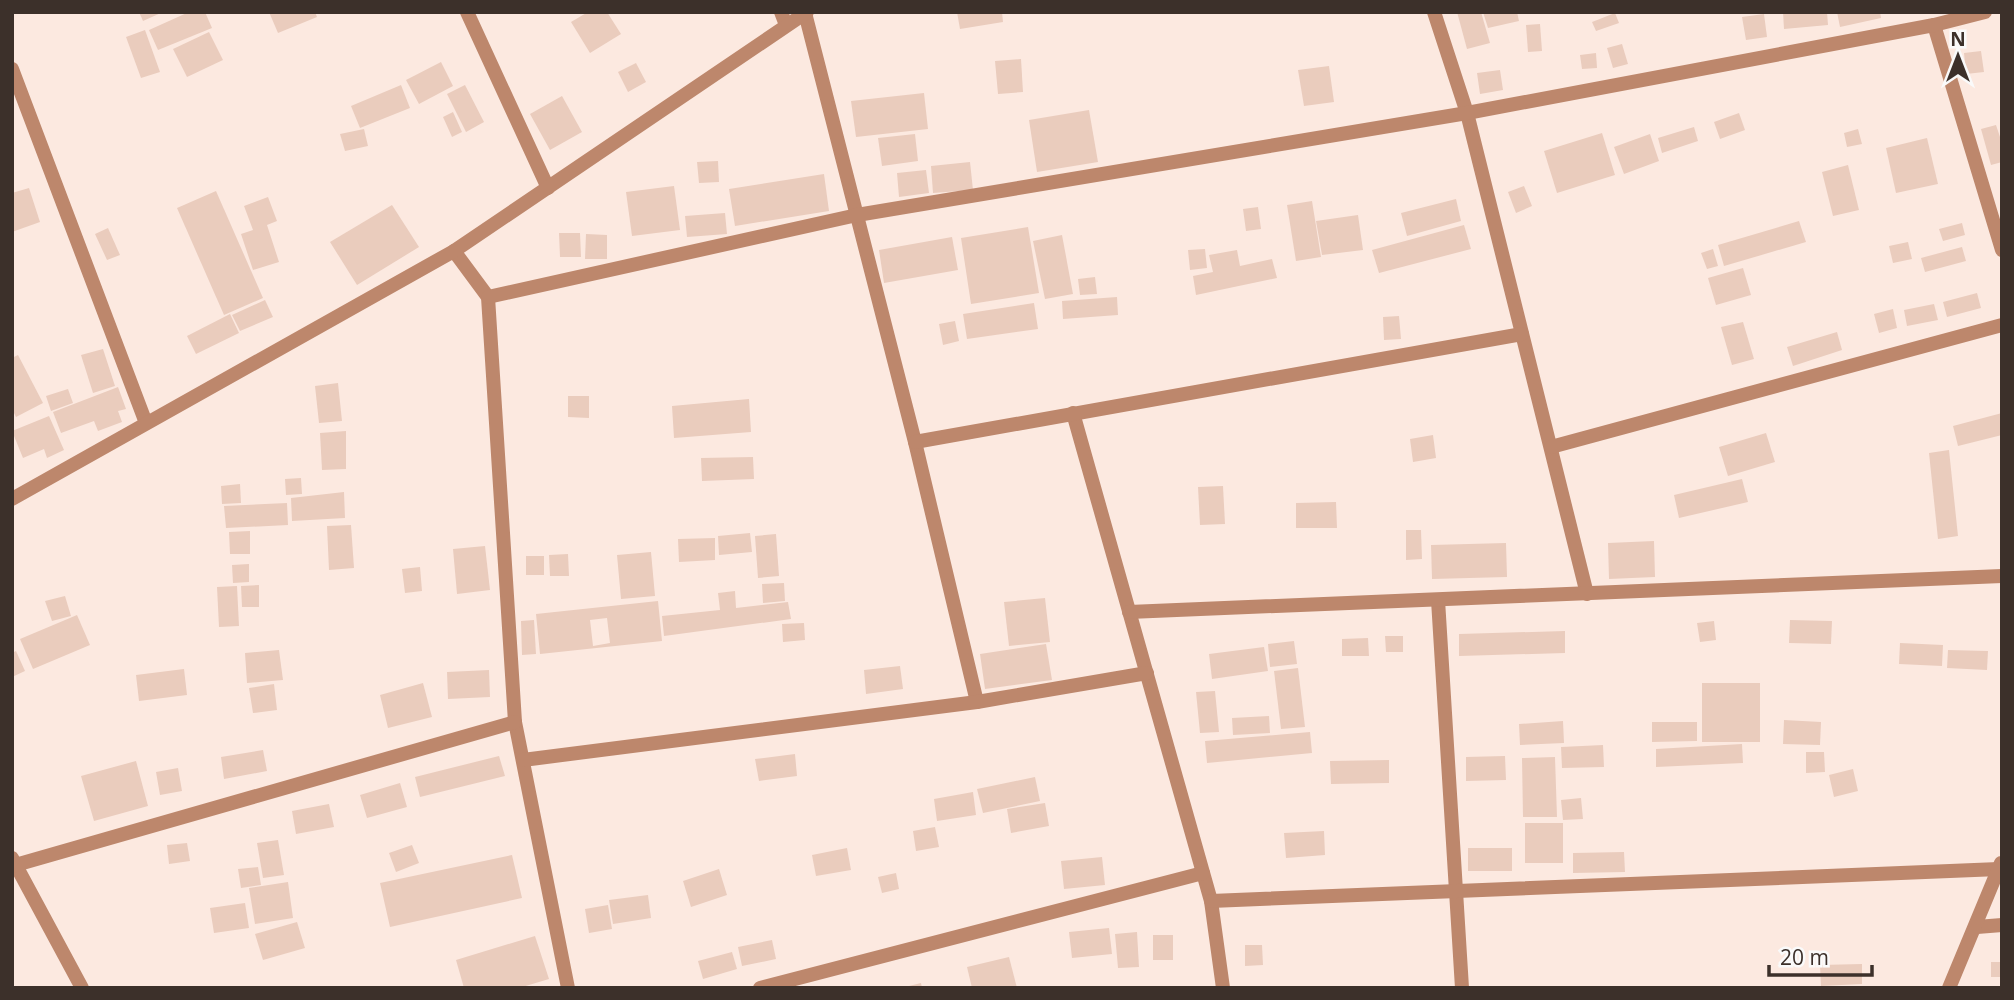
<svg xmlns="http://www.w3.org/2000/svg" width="2014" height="1000" font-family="'Open Sans',sans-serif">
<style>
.building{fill:#eaccbd;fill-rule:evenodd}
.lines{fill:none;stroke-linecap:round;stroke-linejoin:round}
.minor{stroke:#bd876c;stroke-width:14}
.tertiary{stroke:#bd876c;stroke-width:14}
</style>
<rect width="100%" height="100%" fill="#fce9e0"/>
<g class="building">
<path d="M139,12h24l-20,9z"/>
<path d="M189,12h16l7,16 -54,22 -9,-20z"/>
<path d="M269,12h46l2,5 -39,16z"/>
<path d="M588,12h19l14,22 -31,19 -19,-31z"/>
<path d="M957,12h45l1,10 -43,7z"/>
<path d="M1457,12h24l9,31 -23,6z"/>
<path d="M1483,12h34l2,9 -31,7z"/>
<path d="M1783,12h44l1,13 -44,4z"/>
<path d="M1837,12h43l1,6 -41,9z"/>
<path d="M1615,13l4,10 -23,8 -4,-9z"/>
<path d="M1764,14l3,23 -21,3 -4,-23z"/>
<path d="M1540,24l2,27 -14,1 -2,-27z"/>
<path d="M145,30l15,42 -19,6 -15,-41z"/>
<path d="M209,32l14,28 -36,17 -14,-28z"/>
<path d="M1622,44l6,20 -15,4 -6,-20z"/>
<path d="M1981,51l3,21 -18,2 -2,-21z"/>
<path d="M1596,53l1,15 -15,1 -2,-14z"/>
<path d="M1021,59l2,33 -25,2 -3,-33z"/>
<path d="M441,62l12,24 -34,18 -13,-24z"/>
<path d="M636,63l10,19 -18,10 -10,-20z"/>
<path d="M1329,66l5,36 -30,4 -6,-36z"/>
<path d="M1500,70l3,20 -23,4 -3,-21z"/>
<path d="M401,85l9,23 -50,20 -9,-22z"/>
<path d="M465,85l19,37 -18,10 -19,-38z"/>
<path d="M924,93l4,36 -72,8 -5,-36z"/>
<path d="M562,96l20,36 -32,18 -20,-36z"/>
<path d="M1089,110l9,52 -61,10 -8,-52z"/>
<path d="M453,112l9,20 -10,5 -9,-20z"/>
<path d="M1739,113l6,17 -25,9 -6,-17z"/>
<path d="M1996,125l6,18v19l-11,3 -10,-36z"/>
<path d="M1694,127l4,14 -36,12 -4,-15z"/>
<path d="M364,129l4,17 -23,5 -5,-17z"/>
<path d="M1858,129l4,15 -15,3 -3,-14z"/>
<path d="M1602,133l13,42 -58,18 -13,-42z"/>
<path d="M915,134l3,27 -36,5 -4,-28z"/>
<path d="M1650,134l9,27 -35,13 -10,-27z"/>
<path d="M1927,138l11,46 -42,9 -10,-45z"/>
<path d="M718,161l1,21 -20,1 -2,-21z"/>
<path d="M970,162l3,28 -40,3 -2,-27z"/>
<path d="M1848,165l11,45 -26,6 -11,-44z"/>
<path d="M926,170l3,23 -30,4 -2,-24z"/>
<path d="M824,174l5,37 -94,15 -6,-37z"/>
<path d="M674,186l6,44 -48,6 -6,-44z"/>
<path d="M1524,186l8,20 -16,7 -8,-21z"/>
<path d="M29,188l11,34 -28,10v-39z"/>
<path d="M216,191l47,107 -39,17 -47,-107z"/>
<path d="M268,197l9,24 -10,4 12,37 -26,8 -12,-36 12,-4 -9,-24z"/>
<path d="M1456,199l5,22 -54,15 -6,-23z"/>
<path d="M1312,201l9,56 -25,4 -9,-56z"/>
<path d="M392,205l27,42 -62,38 -27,-43z"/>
<path d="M1258,207l3,22 -15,2 -3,-22z"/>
<path d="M725,213l2,21 -40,3 -2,-21z"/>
<path d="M1358,215l5,35 -41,5 -6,-34z"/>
<path d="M1799,221l7,21 -82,24 -6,-21z"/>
<path d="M1962,223l3,12 -22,6 -4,-12z"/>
<path d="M1464,225l7,24 -92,24 -7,-23z"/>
<path d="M1028,227l11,66 -68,11 -10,-66z"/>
<path d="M108,228l12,27 -13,5 -12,-26z"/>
<path d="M559,233h21l1,24h-21z"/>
<path d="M586,234l21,1v24h-22z"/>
<path d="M1062,235l11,59 -28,5 -12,-58z"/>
<path d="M952,237l6,33 -74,13 -5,-33z"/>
<path d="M1908,242l4,17 -19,4 -4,-17z"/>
<path d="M1962,247l4,14 -41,11 -4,-14z"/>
<path d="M1205,249l2,19 -17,2 -2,-20z"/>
<path d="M1713,249l5,17 -11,3 -6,-16z"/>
<path d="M1237,250l3,16 32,-7 5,19 -81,17 -3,-19 20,-4 -4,-17z"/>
<path d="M1743,268l8,27 -35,10 -8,-27z"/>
<path d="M1095,277l2,17 -17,1 -2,-16z"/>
<path d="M1977,293l4,15 -34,9 -4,-15z"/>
<path d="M1117,297l1,18 -55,4 -1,-18z"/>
<path d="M265,300l8,17 -33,14 -8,-16z"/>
<path d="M1034,303l4,26 -71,10 -4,-25z"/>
<path d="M1934,304l4,16 -31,6 -3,-16z"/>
<path d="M1893,309l4,19 -18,5 -5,-19z"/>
<path d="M230,314l9,19 -43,21 -9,-18z"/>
<path d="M1399,316l2,23 -17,1 -1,-23z"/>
<path d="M955,321l4,20 -16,4 -4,-21z"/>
<path d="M1743,322l11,37 -22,6 -11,-38z"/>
<path d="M1837,332l5,18 -49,16 -6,-19z"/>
<path d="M103,349l12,37 -22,7 -12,-38z"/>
<path d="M18,355l25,48 -27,14 -4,-8v-51z"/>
<path d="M338,383l4,38 -23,2 -4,-37z"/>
<path d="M118,387l8,22 -8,2 4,11 -24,9 -4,-10 -33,12 -8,-21z"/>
<path d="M68,389l5,14 -22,8 -5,-15z"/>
<path d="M568,396h21v22l-21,-1z"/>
<path d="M749,399l2,33 -77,6 -2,-32z"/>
<path d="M2002,413v22l-44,11 -5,-20z"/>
<path d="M49,416l15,34 -17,8 -3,-9 -21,9 -11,-27z"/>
<path d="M346,431v38l-24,1 -2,-37z"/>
<path d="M1766,433l9,29 -47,14 -9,-29z"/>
<path d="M1433,435l3,23 -23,4 -3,-23z"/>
<path d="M1949,450l9,86 -20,3 -9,-86z"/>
<path d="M753,457l1,22 -52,2 -1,-23z"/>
<path d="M301,478l1,16 -16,1 -1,-16z"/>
<path d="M1742,479l6,23 -69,16 -5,-23z"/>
<path d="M240,484l1,19 -19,1 -1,-18z"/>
<path d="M1223,486l2,38 -25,1 -2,-38z"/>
<path d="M344,492l1,26 -53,3 -1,-23z"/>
<path d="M1336,502l1,26h-41v-25z"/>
<path d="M287,503l1,22 -62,3 -2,-22z"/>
<path d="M351,525l3,43 -25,2 -2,-44z"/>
<path d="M1406,530h15l1,29 -16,1z"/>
<path d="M250,531v23h-20l-1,-22z"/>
<path d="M750,533l2,19 -33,3 -1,-19z"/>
<path d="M776,534l3,42 -21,2 -3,-42z"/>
<path d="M715,538v22l-36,2 -1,-23z"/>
<path d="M1654,541l1,36 -46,2 -1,-36z"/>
<path d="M1506,543l1,34 -75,2 -1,-34z"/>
<path d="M485,546l5,44 -33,4 -4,-45z"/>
<path d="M651,552l4,44 -34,3 -4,-44z"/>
<path d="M568,554l1,22h-19l-1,-21z"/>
<rect x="526" y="556" width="18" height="19"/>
<path d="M249,564v18l-16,1 -1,-18z"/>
<path d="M420,567l2,24 -17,2 -3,-24z"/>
<path d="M784,583l1,18 -22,2 -1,-19z"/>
<path d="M259,585v22h-17l-1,-21z"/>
<path d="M237,586l2,40 -20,1 -2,-40z"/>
<path d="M735,591l1,17 52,-6 3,17 -127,17 -2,-20 58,-6 -2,-17z"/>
<path d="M65,596l6,20 -19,5 -7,-20z"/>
<path d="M1045,598l5,44 -41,4 -5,-44z"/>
<path d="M658,601l4,40 -122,13 -4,-40zM607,618l3,25 -17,3 -3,-26z"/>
<path d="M77,615l13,30 -57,24 -13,-30z"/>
<path d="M534,620l2,34 -14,1 -1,-34z"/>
<path d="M1790,620l42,1 -1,23 -42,-1z"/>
<path d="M1714,621l2,19 -16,2 -3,-19z"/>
<path d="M804,623l1,17 -22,2 -1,-18z"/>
<path d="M1565,631v22l-106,3v-22z"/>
<path d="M1385,636h18v16h-17z"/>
<path d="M1368,638l1,18h-27v-17z"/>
<path d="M1294,641l3,23 -27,3 -2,-23z"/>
<path d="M1900,643l43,2 -1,21 -43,-2z"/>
<path d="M1046,644l6,36 -67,9 -5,-35z"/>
<path d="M1264,647l4,24 -56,8 -3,-25z"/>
<path d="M279,650l4,30 -36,3 -2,-30z"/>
<path d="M1948,650l40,1 -1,19 -40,-2z"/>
<path d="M16,651l9,20 -13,6v-24z"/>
<path d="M900,666l3,23 -37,5 -2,-24z"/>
<path d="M1298,668l7,59 -24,2 -7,-58z"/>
<path d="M184,669l3,26 -48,6 -3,-26z"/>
<path d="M489,670l1,27 -42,2 -1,-27z"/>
<path d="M423,683l9,34 -44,11 -8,-33z"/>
<rect x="1702" y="683" width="58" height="59"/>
<path d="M274,684l3,26 -24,3 -4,-25z"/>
<path d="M1215,691l4,41 -19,1 -4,-41z"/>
<path d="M1269,716l1,17 -37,2 -1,-17z"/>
<path d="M1784,720l37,2 -1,23 -37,-1z"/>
<path d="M1563,721l1,22 -44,2 -1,-21z"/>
<path d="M1652,722h45v19l-45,1z"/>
<path d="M1310,732l2,21 -105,10 -2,-22z"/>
<path d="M1742,744l1,19 -87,4v-18z"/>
<path d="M1603,745l1,22 -42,1 -1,-21z"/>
<path d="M263,750l4,21 -43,8 -3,-22z"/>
<path d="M1806,752h18l1,20 -19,1z"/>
<path d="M795,754l2,22 -38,5 -4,-22z"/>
<path d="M499,756l6,20 -85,21 -5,-20z"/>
<path d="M1505,756l1,24 -40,1v-24z"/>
<path d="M1555,757l2,60h-34l-1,-59z"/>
<path d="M1389,760v23l-58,1 -1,-23z"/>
<path d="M136,761l12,45 -54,15 -13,-45z"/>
<path d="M178,768l4,23 -22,4 -4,-23z"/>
<path d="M1853,769l5,22 -24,6 -5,-22z"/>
<path d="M1035,777l5,24 -57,12 -6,-24z"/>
<path d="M400,783l7,24 -40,11 -7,-23z"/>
<path d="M973,792l3,23 -39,6 -3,-22z"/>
<path d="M1581,798l2,21 -20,1 -2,-20z"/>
<path d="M1045,803l4,23 -38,7 -4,-24z"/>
<path d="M329,804l5,23 -38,7 -4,-23z"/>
<rect x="1525" y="823" width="38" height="40"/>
<path d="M935,827l4,20 -23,4 -3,-20z"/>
<path d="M1324,831l1,24 -39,3 -2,-25z"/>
<path d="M278,840l6,35 -21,3 -6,-35z"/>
<path d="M187,843l3,18 -21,3 -2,-19z"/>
<path d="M412,845l7,18 -23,9 -7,-19z"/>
<path d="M847,848l4,22 -35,6 -4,-21z"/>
<rect x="1468" y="848" width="44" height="23"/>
<path d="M1624,852l1,20 -52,1v-20z"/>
<path d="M512,855l10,43 -132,29 -10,-44z"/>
<path d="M1102,857l3,28 -41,4 -3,-28z"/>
<path d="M258,867l3,18 -20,3 -3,-19z"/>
<path d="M719,869l8,26 -36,12 -8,-26z"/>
<path d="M896,873l3,16 -17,4 -4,-16z"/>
<path d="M288,882l5,36 -38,6 -6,-36z"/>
<path d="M648,895l3,23 -38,6 -4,-24z"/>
<path d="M245,903l4,25 -35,5 -4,-25z"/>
<path d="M608,905l4,24 -23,4 -4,-24z"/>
<path d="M297,922l8,26 -42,12 -8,-26z"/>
<path d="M1109,928l3,26 -40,4 -3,-26z"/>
<path d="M1137,932l2,35 -21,1 -3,-34z"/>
<rect x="1153" y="935" width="20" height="25"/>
<path d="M535,936l14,43 -30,9h-55l-8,-28z"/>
<path d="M772,940l4,19 -34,7 -4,-19z"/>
<path d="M1245,945h17l1,20 -18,1z"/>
<path d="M732,952l5,17 -34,10 -5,-18z"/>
<path d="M1009,957l8,31h-45l-5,-21z"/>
<rect x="1991" y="962" width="11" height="15"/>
<path d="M1862,964v20l-41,2 -1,-21z"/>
<path d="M921,983l1,5h-17v-1z"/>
</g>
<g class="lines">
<g class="minor">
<path d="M467,12l81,176"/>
<path d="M781,12l5,13"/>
<path d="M1434,12l33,101 120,481"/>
<path d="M805,13l110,429 62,260"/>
<path d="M1934,25l68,225"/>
<path d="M12,69l134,354"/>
<path d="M454,251l34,46 27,425 53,266"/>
<path d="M488,297l369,-82 610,-102 467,-88 51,-13"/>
<path d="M1073,413l138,488 12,87"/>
<path d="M915,442l607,-108"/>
<path d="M1551,447l451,-122"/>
<path d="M1438,600l24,388"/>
<path d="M1129,612l873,-36"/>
<path d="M523,760l454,-58 170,-29"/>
<path d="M12,858l70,130"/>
<path d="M12,866l503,-144"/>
<path d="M1211,901l788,-32"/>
<path d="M1977,927l25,-2"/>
<path d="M760,988l443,-115"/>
<path d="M1949,988l52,-125"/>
</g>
<path class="tertiary" d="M12,499l442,-248 353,-239"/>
</g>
<rect width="2014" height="1000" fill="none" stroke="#3c302a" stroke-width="28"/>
<g transform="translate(1958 56)" stroke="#fafafa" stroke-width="5" paint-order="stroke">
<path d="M0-5L12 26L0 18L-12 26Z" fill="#3c302a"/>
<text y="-10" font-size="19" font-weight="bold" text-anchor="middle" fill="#3c302a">N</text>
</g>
<path d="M1769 965v10h103v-10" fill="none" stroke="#3c302a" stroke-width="3.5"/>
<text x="1780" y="965" font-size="21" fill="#3c302a" stroke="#fafafa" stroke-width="5" paint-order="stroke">20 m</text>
</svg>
